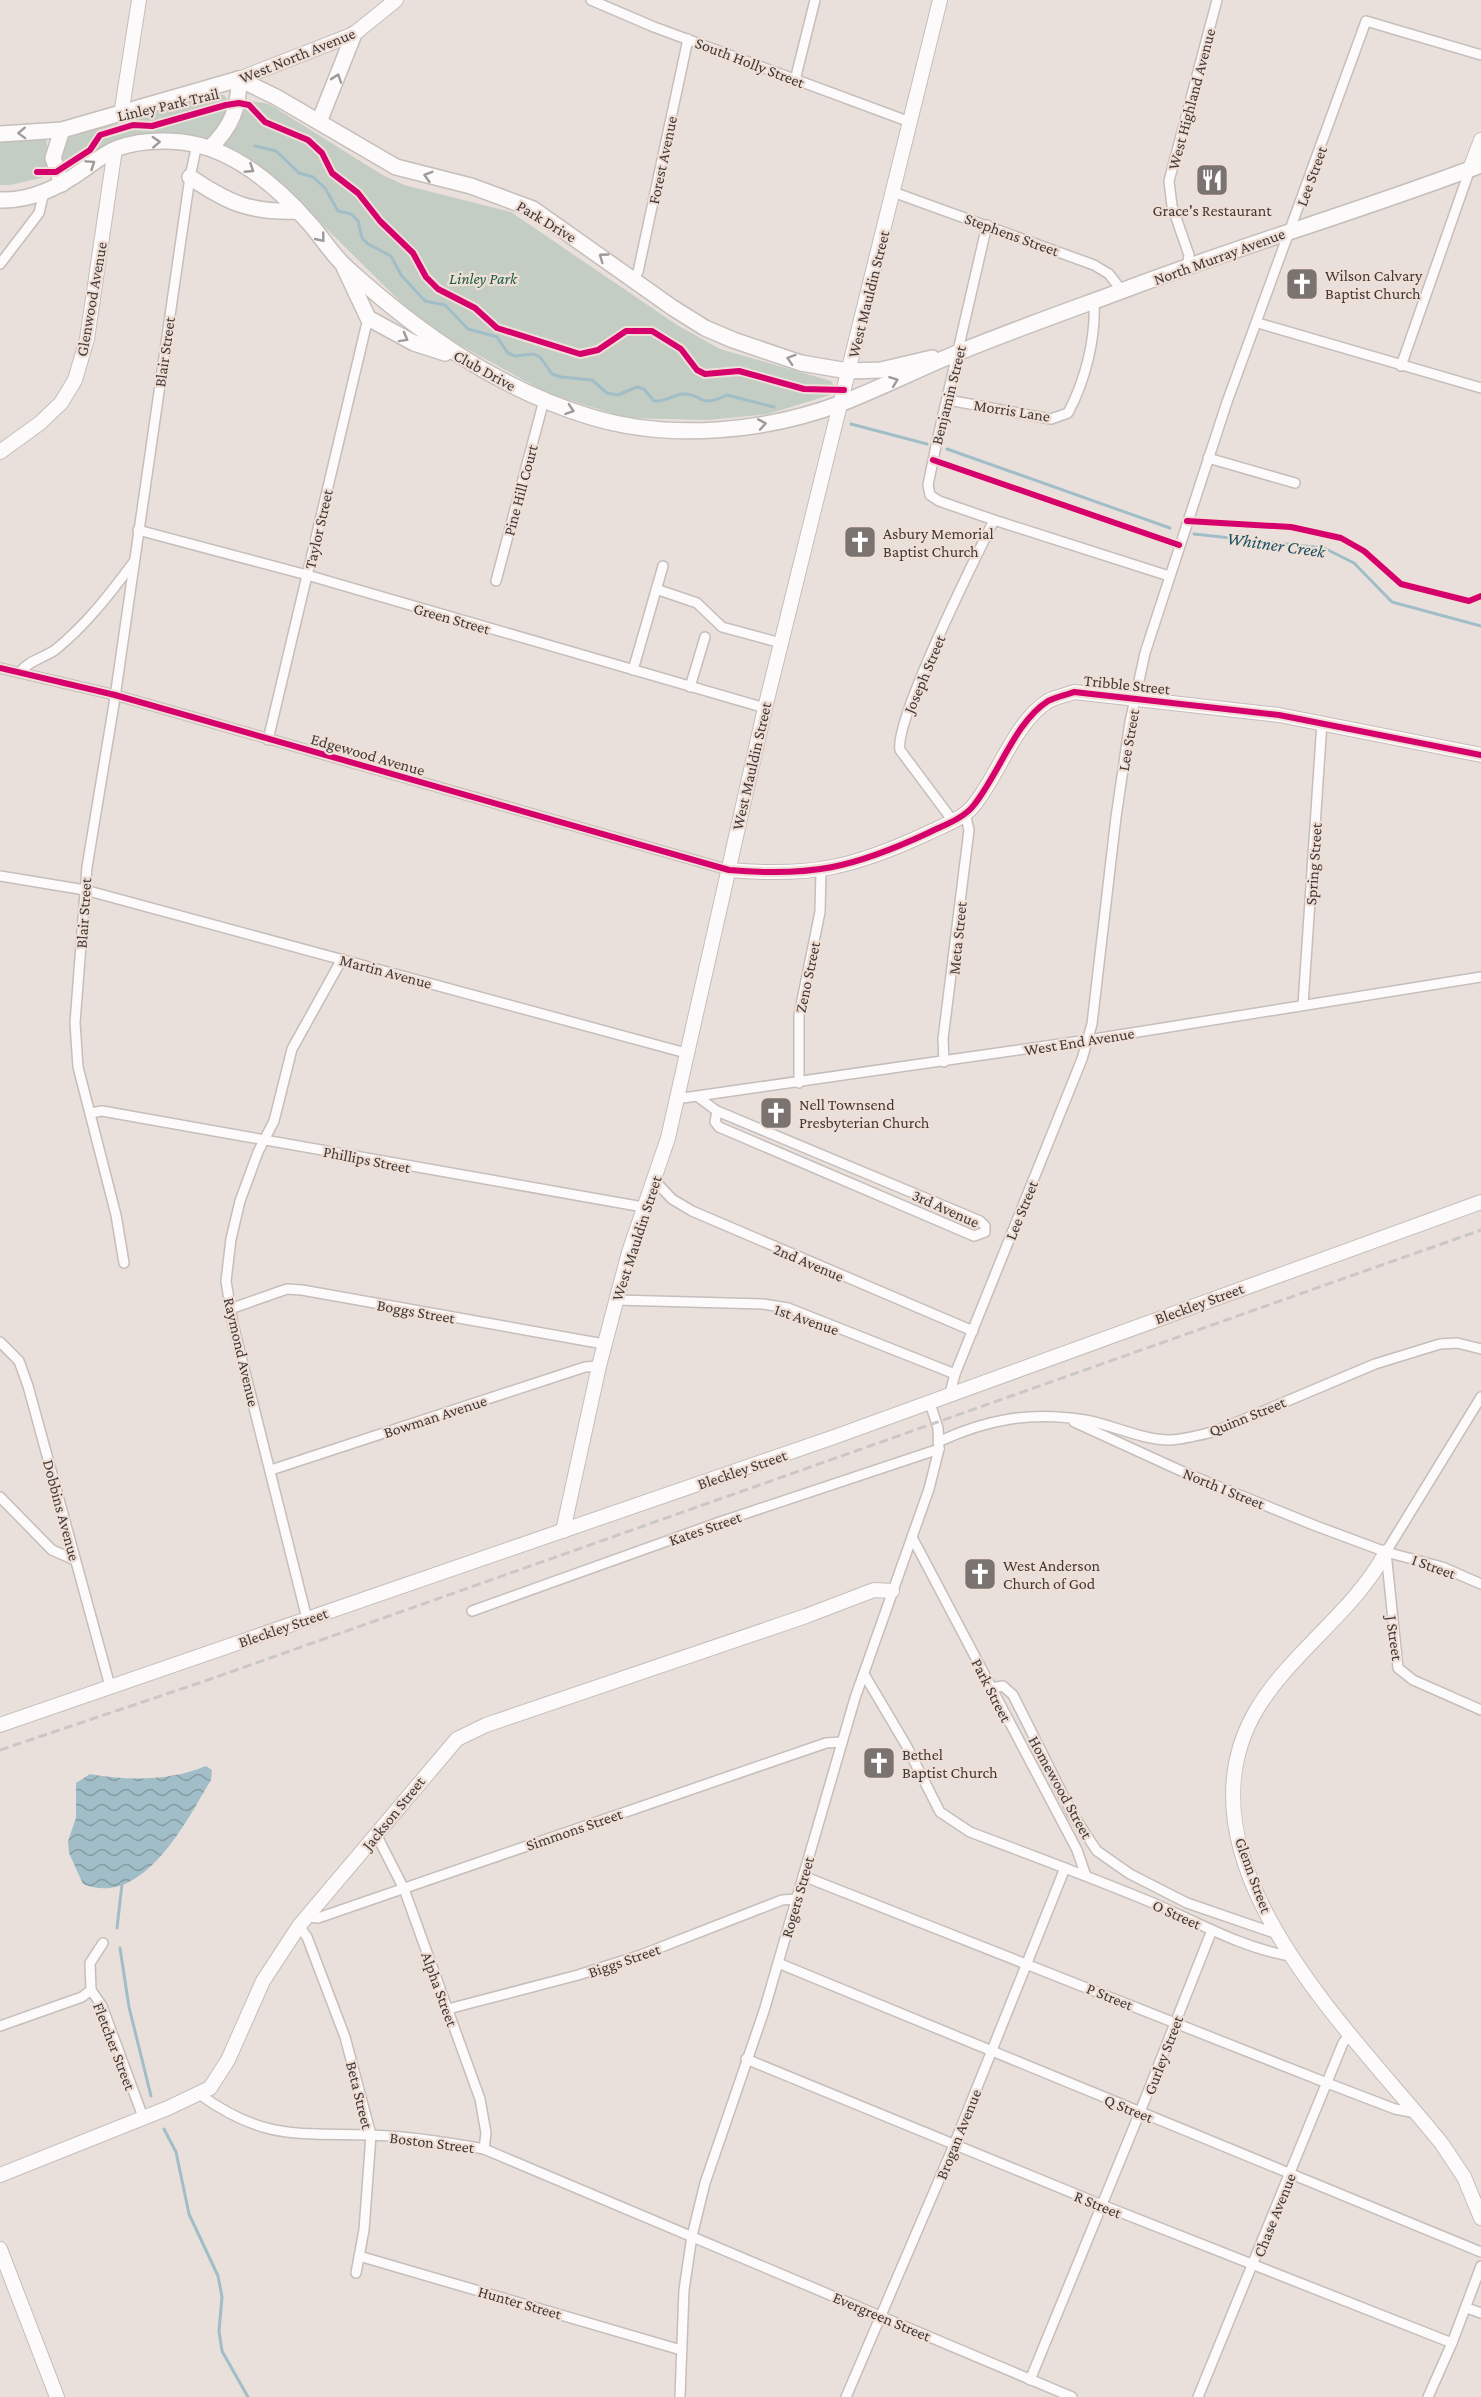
<svg xmlns="http://www.w3.org/2000/svg" width="1481" height="2397" font-family="'Crimson Pro',serif">
<style>
.park{fill:#c4cdc4}
.water{fill:url(#water-waves)}
.lines{fill:none;stroke-linecap:round;stroke-linejoin:round}
.stream{stroke:#a1bec8;stroke-width:3}
.street-casing{stroke:#c5bebb;stroke-width:12}
.secondary-casing{stroke:#c5bebb;stroke-width:16}
.primary-casing{stroke:#c5bebb;stroke-width:18}
.street{stroke:#fcfafa;stroke-width:9}
.secondary{stroke:#fcfafa;stroke-width:14}
.primary{stroke:#fcfafa;stroke-width:15}
.rail{stroke:#cac7c7;stroke-width:3;stroke-dasharray:9 4.5;stroke-linecap:butt}
.cycleway-casing{stroke:#efdfd6;stroke-width:10}
.cycleway{stroke:#d6006c;stroke-width:6}
.oneway{stroke:#9e9a98}
.labels{text-anchor:middle;stroke-width:4.5;stroke-linejoin:round;paint-order:stroke}
.street-label{font-size:16px;fill:#403936;stroke:#efdfd6}
.poi-label{font-size:16px;fill:#403936;stroke:#efdfd6;text-anchor:start}
.park-label{font-size:16px;font-style:italic;fill:#175e42;stroke:#efdfd6}
.water-label{font-size:18px;font-style:italic;fill:#135162;stroke:#efdfd6}
</style>
<defs>
<pattern id="water-waves" width="16" height="10" patternUnits="userSpaceOnUse" patternTransform="scale(1.5)"><rect width="16" height="10" fill="#a1bec8"/><path d="M0 5q4-4 8 0t8 0" fill="none" stroke="#859ba3"/></pattern>
</defs>
<rect width="100%" height="100%" fill="#e9e0dc"/>
<g class="park">
<path d="M224,95l7,9 -14,27 -10,8 -16,-3 -82,9 -45,28 -5,-10 7,-28 57,-12 85,-27z"/>
<path d="M246,100l23,4 112,70 23,11 107,27 166,113 43,24 111,32 3,6 -4,8 -62,19 -60,6 -81,-2 -78,-24 -124,-68 -153,-151 -50,-32 17,-18z"/>
<path d="M46,136l3,40 -39,9h-10v-45z"/>
</g>
<path class="water" d="M206,1766l6,4 -1,10c-24,40 -68,129 -128,104l-14,-31 -1,-12 8,-23v-35l14,-9c38,7 80,7 116,-8z"/>
<g class="lines">
<g class="stream">
<path d="M255,146l21,5 23,22 14,4 12,11 13,23 13,3 7,7 4,17 6,6 23,12 10,19 24,26 20,4 23,24 29,8 11,16 7,3 19,-2 6,3 12,17 9,3 31,3 15,13 11,2 19,-8 7,2 10,12c11,1 17,-5 28,-7 21,-2 14,16 45,1l47,12"/>
<path d="M851,424l76,20"/>
<path d="M947,449l223,79"/>
<path d="M1194,534l130,14 30,15 38,39 89,24"/>
<path d="M117,1928l5,-44"/>
<path d="M120,1948l9,59 22,89"/>
<path d="M164,2129l12,23 13,62 29,62 4,21 -3,34 3,20 26,46"/>
</g>
<g class="street-casing">
<g id="street">
<path d="M591,0l63,27 256,95"/>
<path d="M795,80l20,-80"/>
<path d="M893,192l201,73 15,9 13,17"/>
<path d="M987,225l-50,216 -9,44 2,10 9,6 55,19 175,56"/>
<path d="M0,264l39,-51 5,-21"/>
<path d="M1187,267l2,-12 -17,-49 -3,-25 48,-181"/>
<path d="M633,279l5,-7 50,-233"/>
<path d="M1258,323l223,65"/>
<path d="M1401,366l69,-197"/>
<path d="M948,400l103,19 17,-6c17,-32 28,-74 26,-111"/>
<path d="M1208,458l87,25"/>
<path d="M138,530l169,45 458,133"/>
<path d="M496,581l48,-181"/>
<path d="M656,589l41,14 25,24 59,16"/>
<path d="M0,668l115,27 614,175"/>
<path d="M633,670l30,-104"/>
<path d="M20,672c8,-11 23,-14 35,-22 31,-25 54,-55 78,-87"/>
<path d="M690,687l15,-50"/>
<path d="M268,740l100,-422"/>
<path d="M953,821l-53,-71c-6,-30 76,-193 94,-230"/>
<path d="M0,876l85,14 601,163"/>
<path d="M1303,1005l19,-283"/>
<path d="M944,1062l-1,-23 26,-209 -4,-17"/>
<path d="M799,1083v-68l21,-103 1,-41"/>
<path d="M698,1097l19,14 263,110 5,5v6l-11,4 -255,-109 -4,-5 2,-11"/>
<path d="M676,1099l412,-59 393,-63"/>
<path d="M91,1113l11,-2 541,96"/>
<path d="M654,1180l18,19 20,12 281,120"/>
<path d="M124,1263l-8,-48 -38,-148 -3,-44 12,-156 27,-163 76,-527 7,-33"/>
<path d="M616,1300l147,4 25,4 167,66"/>
<path d="M230,1309l57,-20 15,1 302,54"/>
<path d="M0,1342l19,19 9,25 82,300"/>
<path d="M949,1397l6,-23 127,-315 10,-35 24,-207 14,-95 15,-69 82,-251 139,-381 115,34"/>
<path d="M1074,1422l116,53 126,51 70,26 56,15 39,17"/>
<path d="M938,1442c49,-23 94,-31 147,-22 28,5 57,20 85,20 16,-1 31,-5 46,-9l159,-67 65,-20 17,-1 24,6"/>
<path d="M271,1470l314,-103 14,-1"/>
<path d="M0,1497l52,53 23,10"/>
<path d="M912,1537l165,313 9,26"/>
<path d="M1386,1552l12,116 15,12 68,30"/>
<path d="M1386,1552l95,-155"/>
<path d="M472,1611l248,-89 219,-73"/>
<path d="M307,1619l-74,-295 -7,-43 5,-42 9,-38 18,-49 16,-31 18,-72 50,-90"/>
<path d="M864,1674l42,71 34,67 30,20c61,23 123,46 183,71 44,19 89,45 137,53"/>
<path d="M991,1688l12,-2 10,9 60,120 24,36 33,23 57,29 90,31"/>
<path d="M376,1834l28,55 76,210 6,34 -2,16"/>
<path d="M803,1876l524,207 68,26 21,4"/>
<path d="M307,1917l11,1 508,-175 16,-1"/>
<path d="M299,1926l8,11 38,100 26,98 -7,95 -8,43"/>
<path d="M103,1943l-13,20 1,27 11,16 41,111"/>
<path d="M778,1963l703,289"/>
<path d="M448,2009l130,-34 63,-20 141,-55 14,-1"/>
<path d="M0,2026l82,-29 9,-7"/>
<path d="M746,2059l356,146 350,138"/>
<path d="M199,2094c64,46 96,39 170,41 38,1 77,7 115,14l588,248"/>
<path d="M359,2256l322,94"/>
<path d="M1467,2308l14,5"/>
<path d="M1030,2380l110,-268 72,-182"/>
<path d="M680,2397l4,-107 8,-54 13,-53 59,-172 91,-313 74,-209 10,-40 -1,-21 -8,-25"/>
<path d="M846,2397l108,-252 111,-277"/>
<path d="M1198,2397l145,-354 7,-9"/>
<path d="M1428,2397l24,-54 29,-77"/>
</g>
</g>
<g class="secondary-casing">
<g id="secondary">
<path d="M239,79l115,-45 42,-34"/>
<path d="M121,115l18,-115"/>
<path d="M1470,169l11,-29"/>
<path d="M0,452l40,-29 21,-20 14,-23 12,-41 28,-190"/>
<path d="M729,870c82,7 124,-2 199,-37 16,-8 35,-14 46,-28 25,-31 41,-83 74,-104 8,-4 18,-6 26,-9l205,23 202,40"/>
<path d="M563,1531l36,-165 30,-114 39,-114 97,-430 175,-708"/>
<path d="M1386,1552c-32,60 -94,99 -129,157 -91,152 99,327 185,435l22,33 17,41"/>
<path d="M0,1725l834,-288 647,-235"/>
<path d="M0,2175l168,-67 42,-20 18,-28 35,-79 36,-55 158,-187 29,-14 320,-109 68,-26 18,1"/>
<path d="M0,2249l57,148"/>
</g>
</g>
<g class="primary-casing">
<g id="primary">
<path d="M239,79l37,18 120,70 75,19 62,23 140,99 32,20 28,12 68,23 47,8 33,-1 51,-12"/>
<path d="M319,122l35,-88"/>
<path d="M0,134l62,-4 177,-51"/>
<path d="M210,148c21,-21 29,-39 29,-69"/>
<path d="M190,177c38,26 61,36 108,34"/>
<path d="M62,184l-9,-26 9,-28"/>
<path d="M0,200c31,1 58,-12 83,-30 11,-8 22,-17 35,-22 20,-7 43,-8 64,-6 52,6 96,45 129,83 12,14 22,31 37,44 71,64 150,120 243,148 80,24 174,15 251,-14 41,-16 80,-36 120,-52 54,-22 108,-41 162,-61 118,-45 239,-80 357,-125"/>
<path d="M344,267l24,51 46,25 31,10"/>
</g>
</g>
<use href="#street" class="street"/>
<use href="#secondary" class="secondary"/>
<use href="#primary" class="primary"/>
<path class="rail" d="M0,1750l202,-68 1279,-452"/>
<g class="cycleway-casing">
<g id="cycleway">
<path d="M37,172h19l34,-22 10,-15 33,-10 19,1 74,-21 13,-2 10,2 16,17 43,18 14,13 10,20 26,20 22,28 33,32 13,24 12,12 37,19 22,20 83,26 18,-4 28,-19h26l29,18 16,21 8,4 34,-3 65,18 40,1"/>
<path d="M933,460l246,85"/>
<path d="M1187,521l104,6 50,11 23,13 37,33 68,17 12,-5"/>
<path d="M0,668l115,27 614,175c82,7 124,-2 199,-37 16,-8 35,-14 46,-28 25,-31 41,-83 74,-104 8,-4 18,-6 26,-9l205,23 202,40"/>
</g>
</g>
<use href="#cycleway" class="cycleway"/>
</g>
<defs><path id="oneway-chevron" d="M-2-3.5L2.5 0L-2 3.5" fill="none" stroke-width="1.6" stroke-linecap="round" stroke-linejoin="round" transform="scale(1.5)"/></defs>
<g class="oneway">
<use href="#oneway-chevron" transform="translate(337 78) rotate(-71)"/>
<use href="#oneway-chevron" transform="translate(22 133) rotate(178)"/>
<use href="#oneway-chevron" transform="translate(156 142) rotate(-3)"/>
<use href="#oneway-chevron" transform="translate(91 164) rotate(-34)"/>
<use href="#oneway-chevron" transform="translate(250 169) rotate(33)"/>
<use href="#oneway-chevron" transform="translate(428 176) rotate(-164)"/>
<use href="#oneway-chevron" transform="translate(321 238) rotate(51)"/>
<use href="#oneway-chevron" transform="translate(603 257) rotate(-144)"/>
<use href="#oneway-chevron" transform="translate(404 338) rotate(29)"/>
<use href="#oneway-chevron" transform="translate(791 359) rotate(-162)"/>
<use href="#oneway-chevron" transform="translate(894 381) rotate(-21)"/>
<use href="#oneway-chevron" transform="translate(570 410) rotate(19)"/>
<use href="#oneway-chevron" transform="translate(762 424) rotate(-10)"/>
</g>
<defs>
<g id="restaurant-square" transform="scale(1.725)"><rect x="-9" y="-9" width="18" height="18" rx="4" fill="#7b7370" stroke="#efdfd6"/><path d="M-5-6h1v4h1v-4h1v4h1v-4h1v5L-1.5 .5V6h-2V.5L-5-1ZM5-6V6H3V1.5H1.5Q1.5-4 5-6Z" fill="#fff"/></g>
<g id="church-square" transform="scale(1.725)"><rect x="-9" y="-9" width="18" height="18" rx="4" fill="#7b7370" stroke="#efdfd6"/><path d="M-1.2-6h2.4v3.5h3.3v2.4h-3.3V6h-2.4V-.1h-3.3v-2.4h3.3Z" fill="#fff"/></g>
</defs>
<g fill-rule="evenodd">
<use href="#restaurant-square" x="1212" y="180"/>
<use href="#church-square" x="1302" y="284"/>
<use href="#church-square" x="860" y="542"/>
<use href="#church-square" x="776" y="1113"/>
<use href="#church-square" x="980" y="1574"/>
<use href="#church-square" x="879" y="1763"/>
</g>
<g class="labels">
<g class="street-label">
<text transform="translate(297 55) rotate(-22)" y="6">West North Avenue</text>
<text transform="translate(750 62) rotate(21)" y="6">South Holly Street</text>
<text transform="translate(1191 99) rotate(-75)" y="6">West Highland Avenue</text>
<text transform="translate(168 104) rotate(-13)" y="6">Linley Park Trail</text>
<text transform="translate(662 160) rotate(-78)" y="6">Forest Avenue</text>
<text transform="translate(1311 176) rotate(-70)" y="6">Lee Street</text>
<text transform="translate(547 221) rotate(31)" y="6">Park Drive</text>
<text transform="translate(1012 234) rotate(20)" y="6">Stephens Street</text>
<text transform="translate(1219 256) rotate(-20)" y="6">North Murray Avenue</text>
<text transform="translate(868 294) rotate(-76)" y="6">West Mauldin Street</text>
<text transform="translate(91 299) rotate(-80)" y="6">Glenwood Avenue</text>
<text transform="translate(164 352) rotate(-82)" y="6">Blair Street</text>
<text transform="translate(485 370) rotate(29)" y="6">Club Drive</text>
<text transform="translate(948 395) rotate(-76)" y="6">Benjamin Street</text>
<text transform="translate(1012 410) rotate(9)" y="6">Morris Lane</text>
<text transform="translate(520 490) rotate(-75)" y="6">Pine Hill Court</text>
<text transform="translate(318 529) rotate(-77)" y="6">Taylor Street</text>
<text transform="translate(452 618) rotate(16)" y="6">Green Street</text>
<text transform="translate(924 674) rotate(-67)" y="6">Joseph Street</text>
<text transform="translate(1127 684) rotate(6)" y="6">Tribble Street</text>
<text transform="translate(1128 740) rotate(-80)" y="6">Lee Street</text>
<text transform="translate(368 754) rotate(16)" y="6">Edgewood Avenue</text>
<text transform="translate(751 766) rotate(-77)" y="6">West Mauldin Street</text>
<text transform="translate(1313 864) rotate(-86)" y="6">Spring Street</text>
<text transform="translate(83 913) rotate(-86)" y="6">Blair Street</text>
<text transform="translate(957 938) rotate(-84)" y="6">Meta Street</text>
<text transform="translate(386 971) rotate(15)" y="6">Martin Avenue</text>
<text transform="translate(807 977) rotate(-78)" y="6">Zeno Street</text>
<text transform="translate(1079 1041) rotate(-9)" y="6">West End Avenue</text>
<text transform="translate(367 1159) rotate(11)" y="6">Phillips Street</text>
<text transform="translate(946 1208) rotate(24)" y="6">3rd Avenue</text>
<text transform="translate(1021 1210) rotate(-68)" y="6">Lee Street</text>
<text transform="translate(636 1238) rotate(-72)" y="6">West Mauldin Street</text>
<text transform="translate(809 1262) rotate(23)" y="6">2nd Avenue</text>
<text transform="translate(1199 1303) rotate(-20)" y="6">Bleckley Street</text>
<text transform="translate(416 1311) rotate(10)" y="6">Boggs Street</text>
<text transform="translate(807 1319) rotate(19)" y="6">1st Avenue</text>
<text transform="translate(242 1352) rotate(77)" y="6">Raymond Avenue</text>
<text transform="translate(435 1416) rotate(-18)" y="6">Bowman Avenue</text>
<text transform="translate(1247 1416) rotate(-22)" y="6">Quinn Street</text>
<text transform="translate(742 1469) rotate(-19)" y="6">Bleckley Street</text>
<text transform="translate(1224 1488) rotate(22)" y="6">North I Street</text>
<text transform="translate(62 1510) rotate(75)" y="6">Dobbins Avenue</text>
<text transform="translate(705 1528) rotate(-19)" y="6">Kates Street</text>
<text transform="translate(1434 1566) rotate(20)" y="6">I Street</text>
<text transform="translate(283 1627) rotate(-19)" y="6">Bleckley Street</text>
<text transform="translate(1395 1638) rotate(82)" y="6">J Street</text>
<text transform="translate(992 1690) rotate(63)" y="6">Park Street</text>
<text transform="translate(1061 1787) rotate(61)" y="6">Homewood Street</text>
<text transform="translate(393 1813) rotate(-51)" y="6">Jackson Street</text>
<text transform="translate(574 1829) rotate(-19)" y="6">Simmons Street</text>
<text transform="translate(1254 1875) rotate(70)" y="6">Glenn Street</text>
<text transform="translate(797 1897) rotate(-74)" y="6">Rogers Street</text>
<text transform="translate(1177 1914) rotate(24)" y="6">O Street</text>
<text transform="translate(624 1960) rotate(-19)" y="6">Biggs Street</text>
<text transform="translate(440 1989) rotate(70)" y="6">Alpha Street</text>
<text transform="translate(1110 1996) rotate(22)" y="6">P Street</text>
<text transform="translate(115 2046) rotate(69)" y="6">Fletcher Street</text>
<text transform="translate(1163 2055) rotate(-69)" y="6">Gurley Street</text>
<text transform="translate(360 2095) rotate(76)" y="6">Beta Street</text>
<text transform="translate(1129 2108) rotate(22)" y="6">Q Street</text>
<text transform="translate(958 2134) rotate(-68)" y="6">Brogan Avenue</text>
<text transform="translate(432 2142) rotate(7)" y="6">Boston Street</text>
<text transform="translate(1098 2204) rotate(22)" y="6">R Street</text>
<text transform="translate(1274 2215) rotate(-68)" y="6">Chase Avenue</text>
<text transform="translate(520 2302) rotate(16)" y="6">Hunter Street</text>
<text transform="translate(882 2316) rotate(23)" y="6">Evergreen Street</text>
</g>
<g class="poi-label">
<text x="1212" y="216" text-anchor="middle">Grace's Restaurant</text>
<text x="1325" y="281">Wilson Calvary<tspan x="1325" dy="18">Baptist Church</tspan></text>
<text x="883" y="539">Asbury Memorial<tspan x="883" dy="18">Baptist Church</tspan></text>
<text x="799" y="1110">Nell Townsend<tspan x="799" dy="18">Presbyterian Church</tspan></text>
<text x="1003" y="1571">West Anderson<tspan x="1003" dy="18">Church of God</tspan></text>
<text x="902" y="1760">Bethel<tspan x="902" dy="18">Baptist Church</tspan></text>
</g>
<g class="park-label">
<text x="483" y="284">Linley Park</text>
</g>
<g class="water-label">
<text transform="translate(1276 545) rotate(8)" y="6">Whitner Creek</text>
</g>
</g>
</svg>
